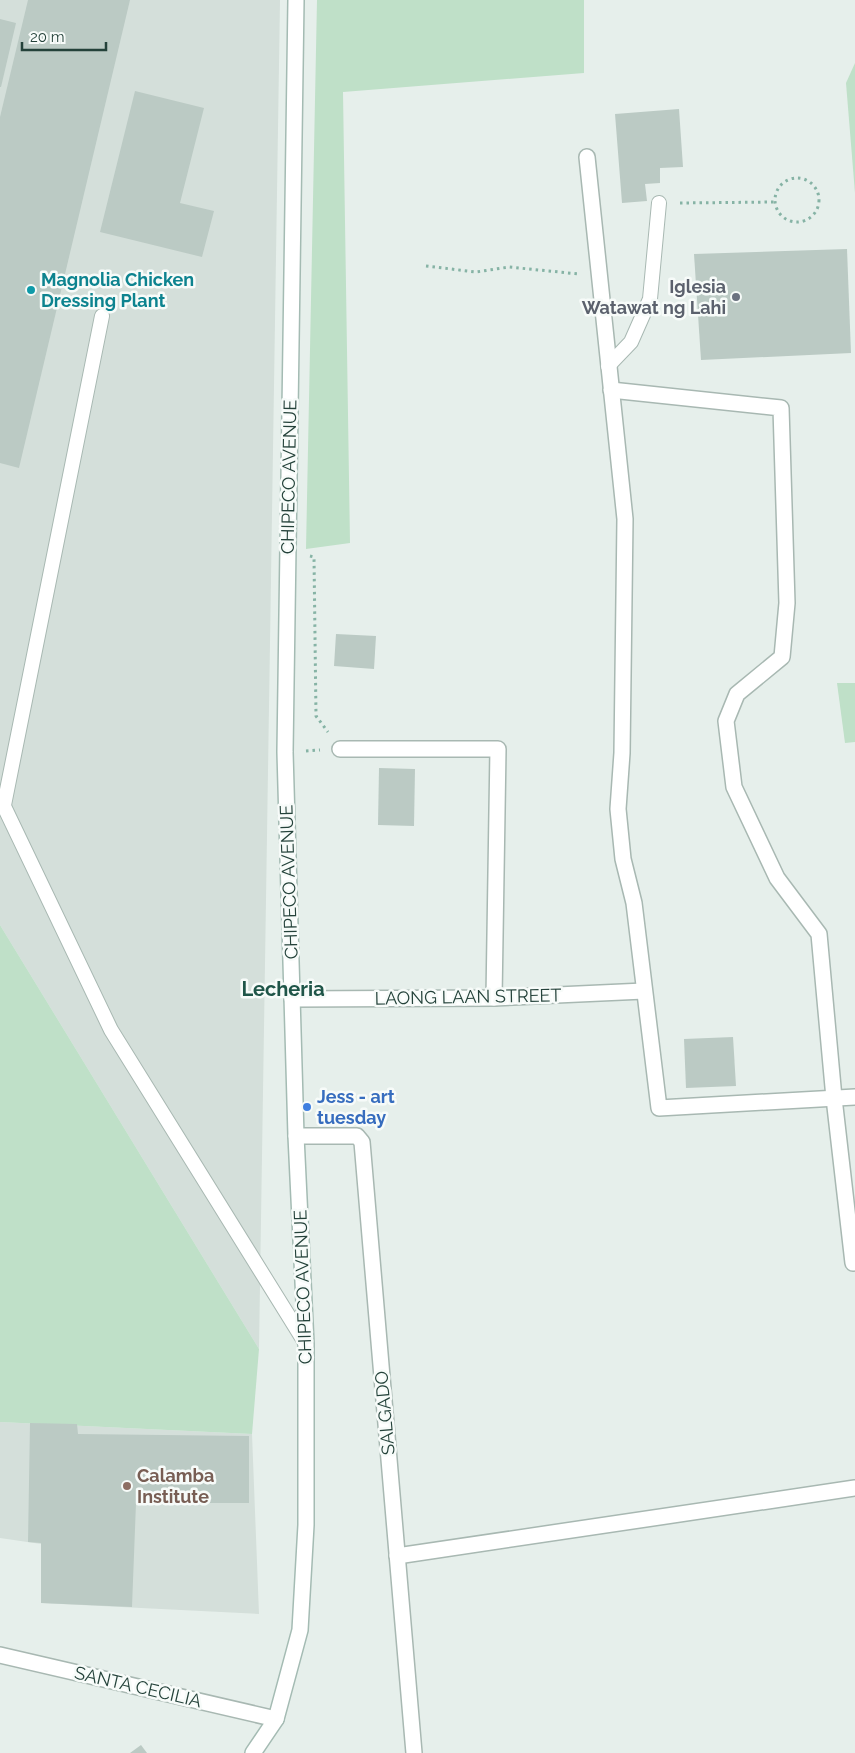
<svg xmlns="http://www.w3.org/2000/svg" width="855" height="1753" font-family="Raleway,sans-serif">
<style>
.built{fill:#d4dfda}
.green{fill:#bfe0c8}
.building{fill:#bbcac4}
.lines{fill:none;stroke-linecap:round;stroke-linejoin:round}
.lane-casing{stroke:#a8b8b2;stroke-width:16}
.street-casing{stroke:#a8b8b2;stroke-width:18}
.secondary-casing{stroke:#a4bbb3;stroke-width:18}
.path{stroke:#86b3a5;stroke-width:3;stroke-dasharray:2.5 4;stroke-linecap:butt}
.lane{stroke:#fff;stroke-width:14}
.street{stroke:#fff;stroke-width:15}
.secondary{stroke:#fff;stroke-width:15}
.culture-dot{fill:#0f9aa8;stroke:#f7fbf9;stroke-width:2}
.worship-dot{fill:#6b7280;stroke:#f7fbf9;stroke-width:2}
.shop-dot{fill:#3f7fe0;stroke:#f7fbf9;stroke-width:2}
.education-dot{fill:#8d6e63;stroke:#f7fbf9;stroke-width:2}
.labels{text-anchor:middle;stroke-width:5;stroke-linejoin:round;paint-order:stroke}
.culture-label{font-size:18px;font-weight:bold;fill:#0d838f;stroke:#f7fbf9;text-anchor:start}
.worship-label{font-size:18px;font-weight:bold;fill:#5b616d;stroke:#f7fbf9;text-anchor:end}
.street-label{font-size:18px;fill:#24423a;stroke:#f7fbf9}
.shop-label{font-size:18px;font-weight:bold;fill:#366cbe;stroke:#f7fbf9;text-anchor:start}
.education-label{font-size:18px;font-weight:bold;fill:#785e54;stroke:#f7fbf9;text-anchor:start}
.quarter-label{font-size:20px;font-weight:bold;fill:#1f5548;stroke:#f7fbf9}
</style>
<rect width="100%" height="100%" fill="#e6efeb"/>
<g class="built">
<path d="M0,0h280l-21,1349 -259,-424z"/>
<path d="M0,1422l252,12 7,180 -218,-11v-59l-41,-6z"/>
</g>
<g class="green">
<path d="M317,0h267v73l-241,19 7,451 -44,6z"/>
<path d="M855,63v130l-9,-110z"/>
<path d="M837,683h18v59l-10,1z"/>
<path d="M0,925l259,424 -7,85 -252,-12z"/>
</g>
<g class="building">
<path d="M28,0h102l-111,468 -19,-5v-346z"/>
<path d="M0,19l16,4 -15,64h-1z"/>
<path d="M135,91l69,17 -24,95 34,8 -12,46 -102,-25z"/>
<path d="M679,109l4,58 -23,1v15l-15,1 2,17 -25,2 -7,-89z"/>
<path d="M847,249l4,104 -150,7 -7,-106z"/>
<path d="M336,634l40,2 -2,33 -40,-3z"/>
<path d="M379,768l36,1 -1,57 -36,-1z"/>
<path d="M733,1037l3,49 -50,2 -2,-49z"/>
<path d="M30,1423l47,1 1,10 171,2v67h-113l-4,104 -91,-4v-60l-13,-1z"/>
<path d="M141,1745l6,8h-17z"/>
</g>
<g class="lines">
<g class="lane-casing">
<g id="lane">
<path d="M608,366l23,-24 19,-43 9,-96"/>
<path d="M0,798l111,232 195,314"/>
<path d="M4,805l98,-489"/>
</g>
</g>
<g class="street-casing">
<g id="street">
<path d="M587,157l38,362 -3,234 -4,56 5,50 11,44 25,205 196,-11"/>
<path d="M611,390l170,18 6,195 -5,54 -45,37 -11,27 8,66 43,91 42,56 15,164 19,165"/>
<path d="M340,749h158l-4,249"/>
<path d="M292,999l202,-1 150,-7"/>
<path d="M296,1136h61l5,6 52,611"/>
<path d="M397,1556l458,-68"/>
<path d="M0,1655l276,64"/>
</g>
</g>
<g class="secondary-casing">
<path id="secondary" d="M253,1753l23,-34 24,-89 6,-105v-181l-10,-208 -11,-384 11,-752"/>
</g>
<g class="path">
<circle cx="797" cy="200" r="22"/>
<path d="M680,203l94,-1"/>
<path d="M426,266l50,6 33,-5 70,7"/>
<path d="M310,556l4,1 2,159 12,16"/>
<path d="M306,751l14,-1"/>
</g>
<use href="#lane" class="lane"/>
<use href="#street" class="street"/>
<use href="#secondary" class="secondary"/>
</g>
<circle class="culture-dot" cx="31" cy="290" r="5"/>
<circle class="worship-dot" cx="736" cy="297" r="5"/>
<circle class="shop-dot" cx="307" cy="1107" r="5"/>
<circle class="education-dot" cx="127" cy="1486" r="5"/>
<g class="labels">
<g class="culture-label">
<text x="41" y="286">Magnolia Chicken<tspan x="41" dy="21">Dressing Plant</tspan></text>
</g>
<g class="worship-label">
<text x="726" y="293">Iglesia<tspan x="726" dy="21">Watawat ng Lahi</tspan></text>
</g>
<g class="street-label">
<text transform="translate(289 477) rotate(-89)" y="6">CHIPECO AVENUE</text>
<text transform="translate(289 882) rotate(-92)" y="6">CHIPECO AVENUE</text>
<text transform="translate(468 997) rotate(-1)" y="6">LAONG LAAN STREET</text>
<text transform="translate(303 1287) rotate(-92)" y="6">CHIPECO AVENUE</text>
<text transform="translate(385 1413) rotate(-95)" y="6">SALGADO</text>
<text transform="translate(138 1687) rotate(13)" y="6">SANTA CECILIA</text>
</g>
<g class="shop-label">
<text x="317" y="1103">Jess - art<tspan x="317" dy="21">tuesday</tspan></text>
</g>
<g class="education-label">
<text x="137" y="1482">Calamba<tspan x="137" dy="21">Institute</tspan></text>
</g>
<g class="quarter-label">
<text x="283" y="996">Lecheria</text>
</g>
</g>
<path d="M22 42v8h84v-8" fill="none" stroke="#24423a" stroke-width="2.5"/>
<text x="30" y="42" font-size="15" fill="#24423a" stroke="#f7fbf9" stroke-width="4" paint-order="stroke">20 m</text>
</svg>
